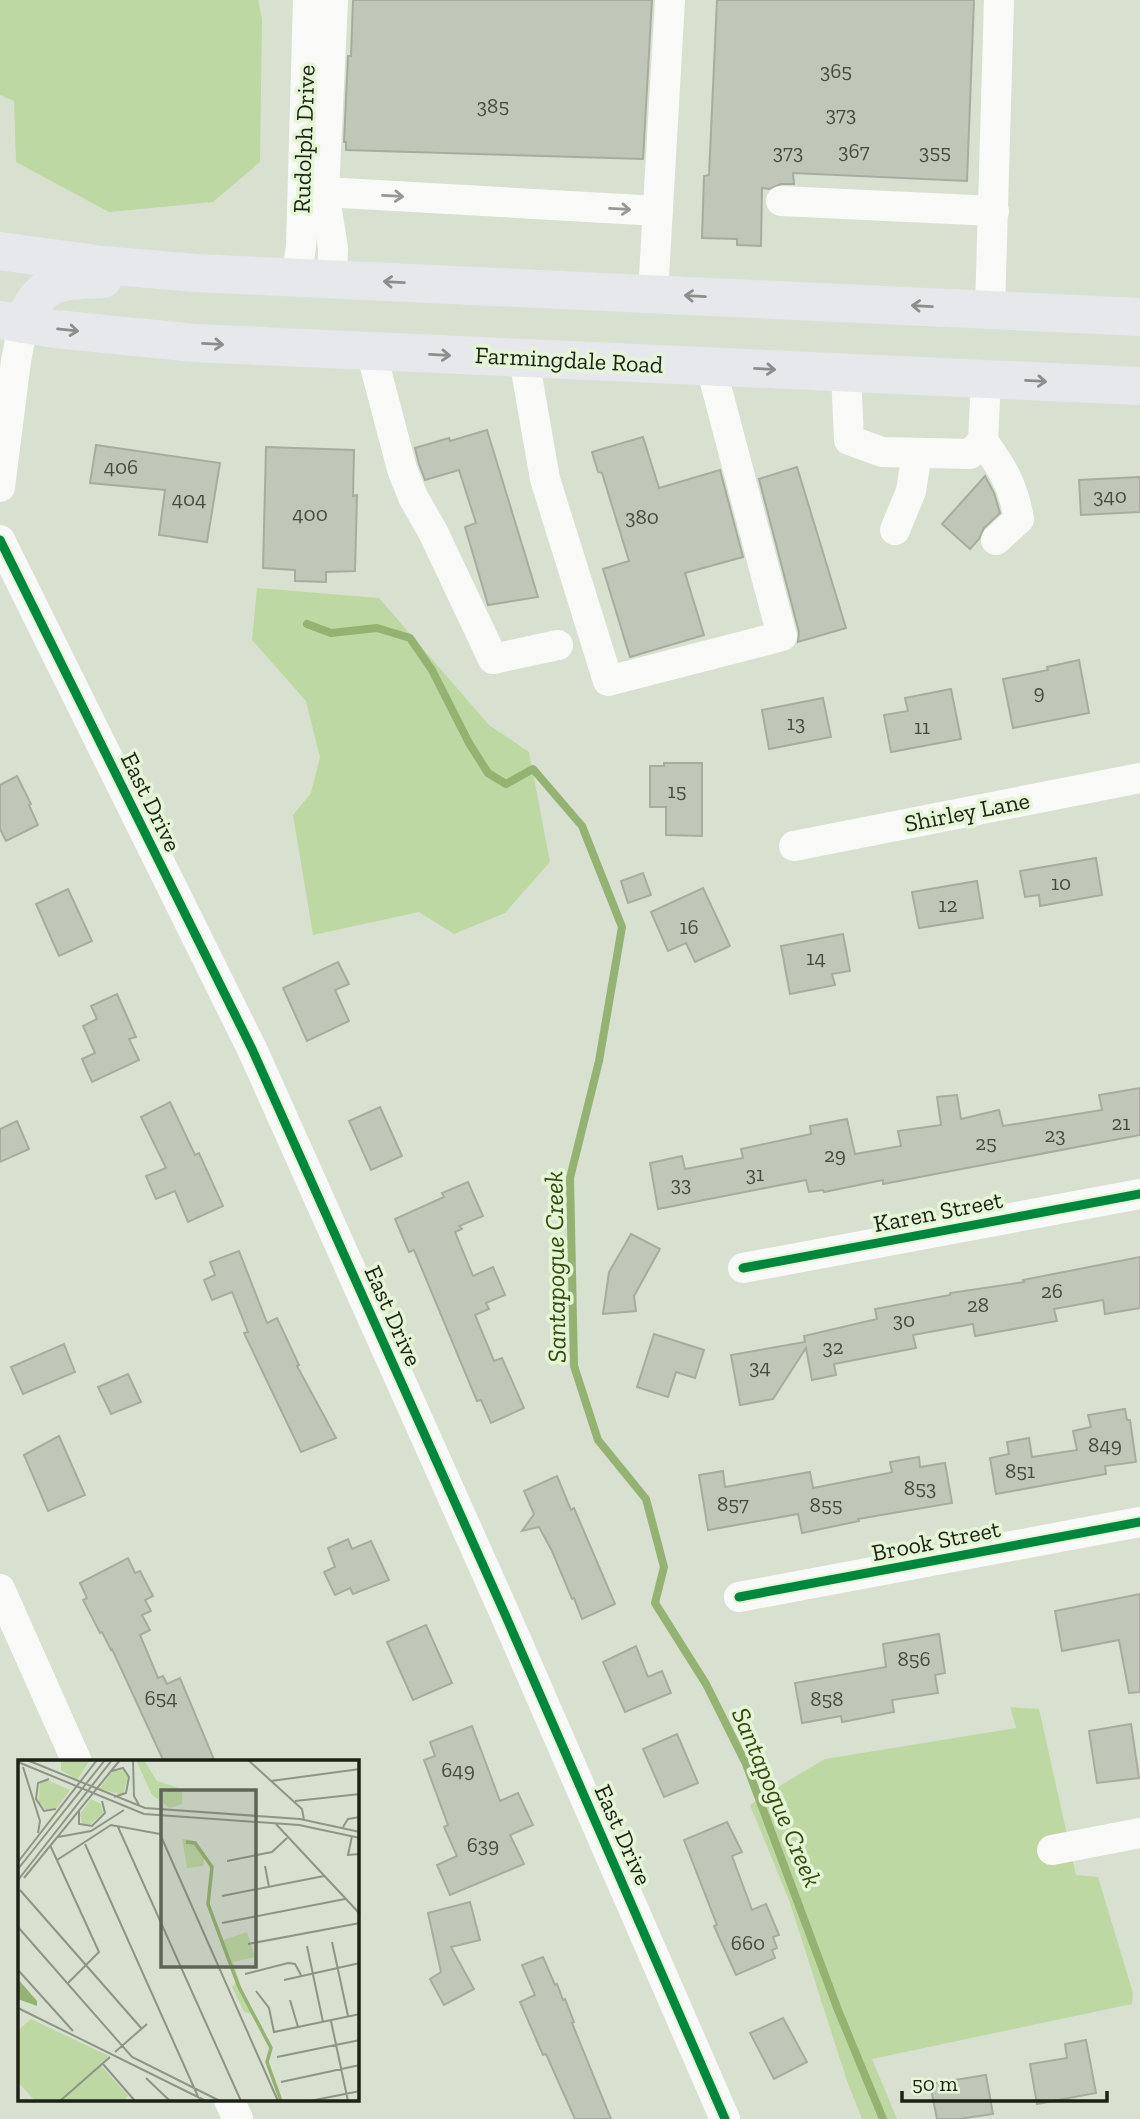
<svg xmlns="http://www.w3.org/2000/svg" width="1140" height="2119" font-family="'Zilla Slab',serif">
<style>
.green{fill:#bed8a3}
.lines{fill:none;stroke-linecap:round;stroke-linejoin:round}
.stream{stroke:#94b272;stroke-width:8}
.building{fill:#c0c7b9;stroke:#a6ada0;stroke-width:2}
.minor{stroke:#f9faf8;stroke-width:30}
.major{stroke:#e6e8ec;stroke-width:38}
.cycleway-casing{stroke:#e5f6d6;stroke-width:13}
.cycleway{stroke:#00873e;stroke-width:9}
.oneway{stroke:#969992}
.oneway2{stroke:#8b8f8c}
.labels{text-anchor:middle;stroke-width:7;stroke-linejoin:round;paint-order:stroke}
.number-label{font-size:21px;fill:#454b3f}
.street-label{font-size:24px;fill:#1c2216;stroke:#e5f6d6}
.water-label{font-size:26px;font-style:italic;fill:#334b0e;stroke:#e5f6d6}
.inset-river{fill:none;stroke:#94b272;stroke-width:3.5}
.inset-road{fill:none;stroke:#8d9586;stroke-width:2}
.view{fill:#5e6557;fill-opacity:0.15;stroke:#5e6557;stroke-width:3.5}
.inset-edge{fill:none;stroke:#1c2216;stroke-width:3.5}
</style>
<rect width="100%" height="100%" fill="#d8e1d0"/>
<g class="green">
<path d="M0,0h258l4,19 -2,143 -47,40 -104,10 -93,-50 -2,-61 -14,-6z"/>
<path d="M257,588l122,10 110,127 40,27 21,110 -45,51 -51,21 -35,-22 -106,23 -20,-120 18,-22 9,-36 -14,-56 -54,-61z"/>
<path d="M1010,1707l29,2 37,166 22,2 35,116 -1,11 -260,55 25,60h-35l-15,-38 -58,-181 -39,-95 41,-26 34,-20 191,-31z"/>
</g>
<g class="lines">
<path class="stream" d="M307,624l24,9 46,-5 33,10 22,32 37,73 19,30 18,11 27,-15 49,57 40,101 -23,134 -29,117 4,188 24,74 48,59 18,68 -9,36 51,81 40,80 92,246 45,109"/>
</g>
<g class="building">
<path d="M353,0h299l-9,159 -297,-9v-8h-2l4,-86h3z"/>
<path d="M717,0h257l-7,181 -174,-8 1,11h-13l-12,5 -7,-1 -1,58 -24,-1v-6l-35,-1 2,-62 5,-1z"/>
<path d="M487,430l51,167 -50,8 -23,-78 11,-4 -17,-53 -34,10 -6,-16 -4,-16 34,-10 1,3z"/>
<path d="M643,437l16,51 61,-18 23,87 -58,16 19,62 -74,22 -27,-88 26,-8 -27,-88 -4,-1 -6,-20z"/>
<path d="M96,445l124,18 -13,79 -48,-7 6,-45 -75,-7z"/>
<path d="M266,447l88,3 -1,46 4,-1 -2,76 -29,1v10l-31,-1v-11l-32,-2z"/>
<path d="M797,467l49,161 -48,14 1,-10 -40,-153z"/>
<path d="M985,476l9,17 6,20 -16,15 -5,11 -9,10 -28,-25z"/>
<path d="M1140,477v35l-59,3 -2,-35z"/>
<path d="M1079,660l10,53 -76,15 -10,-49 45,-9 -1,-3z"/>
<path d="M951,689l10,50 -70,13 -7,-37 24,-4 -3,-13z"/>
<path d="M823,698l8,39 -62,12 -7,-39z"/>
<path d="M664,763h38v73l-36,-1v-28h-16v-41h14z"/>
<path d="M17,776l14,28 -2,1 9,20 -32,16 -6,-12v-44z"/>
<path d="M1096,858l6,37 -62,11 -1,-11 -14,2 -5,-26z"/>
<path d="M643,873l8,22 -23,8 -7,-22z"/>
<path d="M977,881l6,37 -64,10 -7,-36z"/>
<path d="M703,888l27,58 -35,16 -9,-19 -18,8 -17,-39z"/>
<path d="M68,889l24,52 -33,15 -23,-52z"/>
<path d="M843,934l7,37 -18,3 3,11 -45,9 -9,-48z"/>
<path d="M338,962l11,22 -14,6 14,31 -42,20 -24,-53z"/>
<path d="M117,994l19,43 -7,2 10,21 -47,22 -10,-23 13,-6 -12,-27 14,-7 -6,-13z"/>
<path d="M1140,1088v47l-257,49v-4l-59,12 -1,-2 -14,2 -3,-12 -148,29 -8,-46 32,-7 3,13 58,-11 -2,-9 70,-15 -1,-8 37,-7 8,35 46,-8 -3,-15 43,-6 -4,-28 20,-2 4,24 38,-9 4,16 99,-16 -3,-15z"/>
<path d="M170,1102l25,53 4,-2 24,53 -35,16 -13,-31 -19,8 -10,-23 20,-8 -25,-51z"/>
<path d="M380,1107l22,49 -31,14 -22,-49z"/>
<path d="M17,1121l12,28 -29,13v-33z"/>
<path d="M468,1182l15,34 -24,10 3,3 -7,3 18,44 20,-9 12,28 -19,8 3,6 -14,6 19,46 8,-3 22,50 -33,15 -10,-23 -4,1 -63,-151 -5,2 -14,-33 49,-22 -2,-4z"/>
<path d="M631,1234l29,15 -26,47 2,15 -33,3 6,-42z"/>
<path d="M239,1251l28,72 10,-5 22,47 -2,1 39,72 -35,14 -57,-119 4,-1 -16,-40 -20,8 -8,-20 11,-5 -5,-13z"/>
<path d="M1140,1257v51l-35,6 -2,-14 -49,9 3,12 -82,15 -2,-12 -60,11 3,13 -82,16 2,11 -24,5 -6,-32 -33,51 -33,6 -9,-50 74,-13 -1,-6 73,-17 -2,-10 75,-14v-2l74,-11 -1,-2z"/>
<path d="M654,1334l50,16 -9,28 -19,-6 -8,25 -31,-10z"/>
<path d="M64,1344l11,28 -52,22 -12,-27z"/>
<path d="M128,1374l13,28 -30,12 -13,-27z"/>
<path d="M1125,1409l2,11h3l6,42 -31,4 1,8 -110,20 -6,-36 19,-4 -2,-12 22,-4 3,19 45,-7 -4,-19 18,-4 -3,-12z"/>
<path d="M59,1436l26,59 -37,16 -24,-56z"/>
<path d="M919,1457l1,10 25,-4 7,40 -94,16 1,2 -57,12 -4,-19 -90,16 -9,-55 24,-4 2,16 85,-15 3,16 76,-15 3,-1 -2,-10z"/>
<path d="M557,1476l14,34 3,-2 41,96 -33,15 -8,-21 -2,1 -20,-48 -13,-24 -17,4 12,-17 -10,-23z"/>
<path d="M348,1539l4,10 19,-8 18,39 -36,14 -3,-6 -15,7 -11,-23 11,-5 -7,-19z"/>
<path d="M128,1558l7,15 5,-2 13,25 -8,4 6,11 -9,4 8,15 -10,5 18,43 5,-2 4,8 13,-6 35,84h-51l-52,-113 -1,1 -9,-18 -2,1 -17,-33 4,-2 -7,-15z"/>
<path d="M1140,1594v98l-11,1 -10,-53 -57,11 -7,-40z"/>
<path d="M426,1625l26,58 -39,17 -26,-58z"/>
<path d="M939,1634l6,39 -10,2 3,18 -46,7 2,12 -52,10 -1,-6 -39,7 -7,-40 91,-16 -3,-23z"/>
<path d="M636,1646l12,31 14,-6 9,22 -46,19 -22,-50z"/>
<path d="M1131,1724l8,54 -42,5 -8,-52z"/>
<path d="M472,1726l28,75 18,-8 15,32 -23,10 14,29 -74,31 -13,-30 20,-9 -13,-29 4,-2 -24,-65 11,-4 -5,-14z"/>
<path d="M677,1734l21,49 -34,14 -21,-48z"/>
<path d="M727,1822l15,30 -10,4 20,54 14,-6 13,31 -6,2 4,11 -5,2 3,8 -39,17 -22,-49 3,-1 -33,-85z"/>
<path d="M470,1902l10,38 -29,7 23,42 -30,16 -14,-26 11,-7 -13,-59z"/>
<path d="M543,1957l12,28 2,-1 6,16 2,-1 9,23 -2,1 39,96h-36l-29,-65 -3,1 -23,-53 15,-7 -13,-30z"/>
<path d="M783,2018l24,44 -33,17 -24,-46z"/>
<path d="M1086,2040l10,53 -59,11 -7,-40 37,-6 -2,-14z"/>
<path d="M986,2075l7,39 -34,5h-22l-7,-35z"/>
</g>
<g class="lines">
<g class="minor">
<path d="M324,192l334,19"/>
<path d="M781,201l213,10"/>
<path d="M296,278l5,-31 7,-247"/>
<path d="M332,279l1,-31 -9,-56 9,-192"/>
<path d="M653,294l17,-294"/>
<path d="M990,309l9,-309"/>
<path d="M371,351l31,118 11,28 20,35 60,127 65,-14"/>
<path d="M524,359l21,120 63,202 174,-45 -71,-269"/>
<path d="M846,373l3,67 33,12 88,2 13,-13 3,-62"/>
<path d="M983,441c20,28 30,44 36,78l-23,21"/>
<path d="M0,487l16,-126 7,-37"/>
<path d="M895,530l16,-39 6,-38"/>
<path d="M0,540l252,509 252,563 221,507"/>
<path d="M794,846l346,-68"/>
<path d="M743,1268l397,-74"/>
<path d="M0,1589l77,173"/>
<path d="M739,1597l401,-75"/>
<path d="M1052,1850l88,-17"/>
<path d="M229,2100l9,19"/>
</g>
<g class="major">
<path d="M0,251l103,14 93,8 944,44"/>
<path d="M0,320l55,9 140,14 945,43"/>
<path d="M23,324c18,-45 36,-43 80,-45"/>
</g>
<g class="cycleway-casing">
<g id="cycleway">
<path d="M0,540l252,509 252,563 221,507"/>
<path d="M743,1268l397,-74"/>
<path d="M739,1597l401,-75"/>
</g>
</g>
<use href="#cycleway" class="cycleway"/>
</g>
<defs><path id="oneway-shaft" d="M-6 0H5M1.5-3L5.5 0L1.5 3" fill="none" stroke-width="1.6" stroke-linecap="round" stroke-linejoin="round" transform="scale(1.75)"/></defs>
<g class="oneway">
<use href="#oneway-shaft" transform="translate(393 196) rotate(3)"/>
<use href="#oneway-shaft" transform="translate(620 209) rotate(3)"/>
</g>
<g class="oneway2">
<use href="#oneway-shaft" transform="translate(394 282) rotate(-177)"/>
<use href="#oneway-shaft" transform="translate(695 296) rotate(-177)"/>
<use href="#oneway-shaft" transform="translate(922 306) rotate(-177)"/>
<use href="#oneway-shaft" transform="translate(68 330) rotate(6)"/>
<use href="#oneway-shaft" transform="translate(213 344) rotate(3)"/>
<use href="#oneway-shaft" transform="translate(440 355) rotate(3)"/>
<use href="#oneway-shaft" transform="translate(765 369) rotate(3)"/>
<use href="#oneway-shaft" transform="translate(1036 381) rotate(3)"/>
</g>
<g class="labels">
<g class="number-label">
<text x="836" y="78">365</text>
<text x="493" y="113">385</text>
<text x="841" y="121">373</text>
<text x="854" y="158">367</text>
<text x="788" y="159">373</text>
<text x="935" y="159">355</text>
<text x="121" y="474">406</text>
<text x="1110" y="503">340</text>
<text x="189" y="506">404</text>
<text x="310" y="521">400</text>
<text x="642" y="524">380</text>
<text x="1039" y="699">9</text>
<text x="796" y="730">13</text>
<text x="922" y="734">11</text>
<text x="677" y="798">15</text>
<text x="1061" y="890">10</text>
<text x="948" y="912">12</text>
<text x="689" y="934">16</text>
<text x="816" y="965">14</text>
<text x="1121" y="1130">21</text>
<text x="1055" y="1142">23</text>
<text x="986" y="1150">25</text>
<text x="835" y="1162">29</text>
<text x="755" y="1181">31</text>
<text x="681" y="1191">33</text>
<text x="1052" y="1298">26</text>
<text x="978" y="1312">28</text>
<text x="904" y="1327">30</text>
<text x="833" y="1354">32</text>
<text x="760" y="1374">34</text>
<text x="1105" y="1452">849</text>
<text x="1020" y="1478">851</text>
<text x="920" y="1495">853</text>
<text x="733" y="1511">857</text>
<text x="826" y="1512">855</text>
<text x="914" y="1666">856</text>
<text x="161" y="1705">654</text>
<text x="827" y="1706">858</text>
<text x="458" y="1777">649</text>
<text x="483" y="1852">639</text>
<text x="748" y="1950">660</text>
</g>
<g class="street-label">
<text transform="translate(304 139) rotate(-88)" y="8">Rudolph Drive</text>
<text transform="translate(569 360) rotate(3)" y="8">Farmingdale Road</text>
<text transform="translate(151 802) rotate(64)" y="8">East Drive</text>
<text transform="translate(967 812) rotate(-11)" y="8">Shirley Lane</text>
<text transform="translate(938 1212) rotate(-11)" y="8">Karen Street</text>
<text transform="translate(393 1316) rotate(66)" y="8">East Drive</text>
<text transform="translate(936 1541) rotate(-11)" y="8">Brook Street</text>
<text transform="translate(623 1835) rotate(66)" y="8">East Drive</text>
</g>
<g class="water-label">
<text transform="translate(555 1267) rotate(-91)" y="9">Santapogue Creek</text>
<text transform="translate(777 1797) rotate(67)" y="9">Santapogue Creek</text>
</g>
</g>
<g transform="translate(18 1760)">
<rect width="341" height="341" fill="#d8e1d0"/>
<path d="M43,0h29l-13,20 -16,-10zM118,0h8l13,21 25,8v15l-12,4 -18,-13zM105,10l5,7 -5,18 -24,-6 13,-17zM29,20l23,10 -13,18 -11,2 -8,-8 2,-19zM73,39l10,5 2,9 -13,12 -8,-1 -2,-10zM164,79l10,1 13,13 -2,13 -16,2zM229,172l8,25 -22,5 12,36 29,52 -23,-36 -7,-2 -12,-25 6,-7 -15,-40zM13,259l78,37 -9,8 28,32 -5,5h-88l-17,-19v-52z" fill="#bed8a3"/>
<path d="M0,219l19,22v5l-19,-7z" fill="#94b272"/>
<path class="inset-river" d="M168,82l9,1 17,24 -4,37 31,83 32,61 -4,14 14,39"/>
<path class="inset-road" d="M9,0l118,48 155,11 60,13M115,0l1,36 5,9M230,0l54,49 2,11M0,2l126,52 155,11 61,13M5,7l17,54 -2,12M94,11l11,-3 6,9 -3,16 -12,4M31,19l-11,4 -2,16 8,12 12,-2M253,21l89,-12M277,41l65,-7M61,51v13l13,2 13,-13 -3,-12M257,63l85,91M100,67l123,274M325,67l5,-8 12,-2M142,74l118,267M334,76l-4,19 12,-1M40,77l33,-6 33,-21M67,84l115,257M32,85l49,107 -31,31M39,100l54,-35 49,9M209,101l45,-9 15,-14M0,102l79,-102M247,106l4,21M0,109l87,-109M6,118l96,-118M0,120l94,-120M2,130l122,139M204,136l102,-20M204,163l123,-24M0,167l114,130 88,44M314,182l16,74M230,184l112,-21M289,186l16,76M0,210l55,61M227,214l43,-11 7,1 6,11M266,220l76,-17M238,231l13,17 5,24 86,-18M272,240l8,27M0,248l188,93M313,261l17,80M97,292l32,-28M259,297l83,-17M85,304l32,37M128,318l24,23M263,322l79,-17M42,341l50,-44M292,341l50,-10"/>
<path class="view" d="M143,30h95v177h-95z"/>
<rect width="341" height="341" class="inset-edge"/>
</g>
<path d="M902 2091v10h205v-10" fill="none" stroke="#1c2216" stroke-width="3.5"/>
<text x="912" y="2091" font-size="21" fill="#1c2216" stroke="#e5f6d6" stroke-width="5" paint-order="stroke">50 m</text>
</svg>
